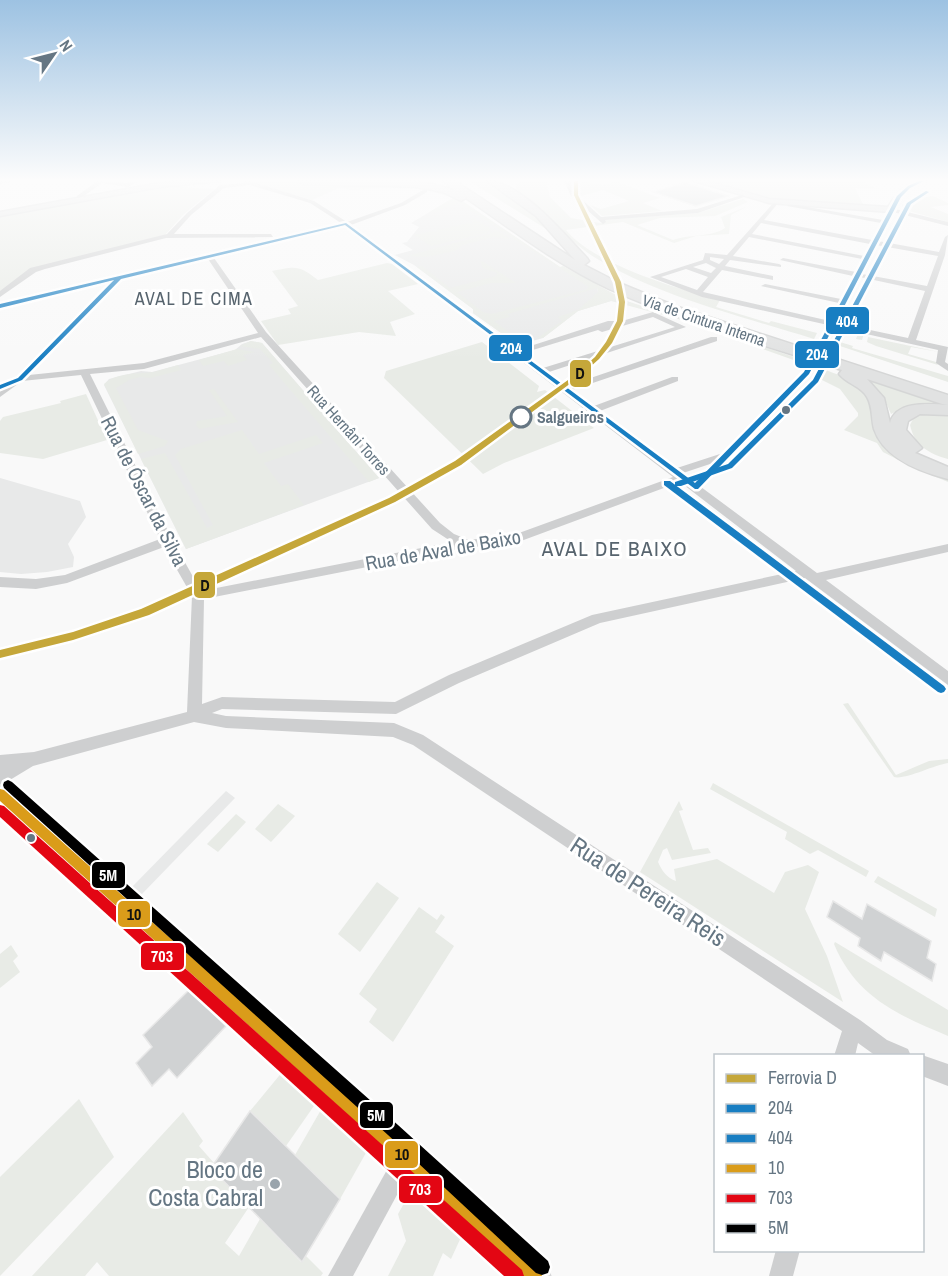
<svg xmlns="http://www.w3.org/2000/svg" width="948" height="1276" font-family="'Archivo Narrow',sans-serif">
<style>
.built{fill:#e8e9e9}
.green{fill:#e8ebe6}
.building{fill:#d0d2d3;stroke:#e8e8e8;stroke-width:1.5}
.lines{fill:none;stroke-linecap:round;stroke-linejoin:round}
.secondary-casing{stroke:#d5d6d7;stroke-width:3}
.motorway-casing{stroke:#d5d6d6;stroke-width:3}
.minor{fill:#cecfd0;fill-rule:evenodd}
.secondary{fill:#e1e2e2;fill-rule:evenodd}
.motorway{fill:#e1e2e2;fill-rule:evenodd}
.minor-bridge{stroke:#cecfd0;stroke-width:8}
.bus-1-casing{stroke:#fff;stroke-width:5}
.bus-2-casing{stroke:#fff;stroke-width:5}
.bus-3-casing{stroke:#fff;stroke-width:5}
.bus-4-casing{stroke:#fff;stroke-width:5}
.bus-5-casing{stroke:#fff;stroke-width:5}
.bus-1{fill:#187ec2;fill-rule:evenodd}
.bus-2{fill:#187ec2;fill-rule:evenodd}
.bus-3{fill:#da9c1a;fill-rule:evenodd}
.bus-4{fill:#e30613;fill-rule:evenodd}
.bus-5{fill:#000;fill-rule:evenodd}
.rail-1-casing{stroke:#fff;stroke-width:5}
.rail-1{fill:#c5a73a;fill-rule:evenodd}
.bus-dot{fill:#657683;stroke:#fff;stroke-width:2}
.stop-dot{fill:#fff;stroke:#657683;stroke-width:3}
.poi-dot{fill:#99a4ac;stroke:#fff;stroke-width:2}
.labels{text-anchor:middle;stroke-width:6;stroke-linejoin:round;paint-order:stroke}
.far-street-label{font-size:16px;fill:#657683;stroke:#fff}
.far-stop-label{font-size:16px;font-weight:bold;fill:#657683;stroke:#fff;text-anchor:start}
.far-neighbourhood-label{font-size:18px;letter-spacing:1.5px;fill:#57646e;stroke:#fff}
.street-label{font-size:20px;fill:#657683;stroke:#fff}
.neighbourhood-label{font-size:21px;letter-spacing:1.5px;fill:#57646e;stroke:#fff}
.near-street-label{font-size:24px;fill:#657683;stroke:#fff}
.near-poi-label{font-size:24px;fill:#657683;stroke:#fff;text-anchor:end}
.line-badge{stroke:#fff;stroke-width:2}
.badge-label{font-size:16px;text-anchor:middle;font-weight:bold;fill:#fff}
.pale-badge-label{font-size:16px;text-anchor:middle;font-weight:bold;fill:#111}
</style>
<rect width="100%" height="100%" fill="#f9f9f9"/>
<g class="built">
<path d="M458,198l102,69 37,20 1,5 13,9 -33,10 -35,27 -25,7 -45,-32v-4l-59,-44 -19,-10 18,-5 -11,-7 5,-1 12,-15 -8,-4 39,-23z"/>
<path d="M251,341l11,2 117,135 -193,71 -82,-164 5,-6 32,-8 11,1 83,-22 7,-6z"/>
<path d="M0,478l80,23 6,16 -18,27 6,13 -1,10 -26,5 -26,2 -21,-2z"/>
<path d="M226,791l9,7 -95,98 -9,-8z"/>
</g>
<g class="green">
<path d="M246,181l166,4 23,3 24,11 101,68 3,-1 64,35 176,59 -1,3 -124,-44 -67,-18 -33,10 -35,27h-6l25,-17 -4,-4 20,-7 20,-18 -1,-4 -89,26 2,3 -16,4 31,23 -7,1 -45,-32v-4l-56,-42 5,-1 28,22 46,-12 1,-3 -14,-5 -3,-7h2l34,22h-25l-34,9 26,20 8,2 94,-24 4,-3 -130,-84 -24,9 -4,-1 22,-13 -19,-6 1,-1 -32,-5 -49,4 -15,-2 -27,12z"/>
<path d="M469,181h22l41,29 24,25z"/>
<path d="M520,181h26l4,16 21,21 29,5h5l-2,-3 95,-7 45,-14 5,3 -33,14 -55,2 -23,7 36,15c16,-6 37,-2 52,-12l-4,-11 27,-11 -17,9 -2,19 -33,2 -22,7 -51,-21 -57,8c27,34 112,59 154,70l-4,7 53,16 2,-2 46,12 -3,6c-70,-22 -157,-43 -220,-82 -16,-10 -27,-22 -41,-36 -11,-11 -24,-19 -37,-27l-1,-5z"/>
<path d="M578,181c12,0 20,6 32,3l2,-3h7l-2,1 43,16 -17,5 19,8 -60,5 -12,-11 11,4 28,-8 -26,-11 -22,6 -5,-8z"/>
<path d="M706,181h155l16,8 -22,-1 8,16 9,2 -109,-8z"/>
<path d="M181,184l1,3 32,2 -31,26 -18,20 -127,32 -38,27v-78z"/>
<path d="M933,196l15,7v2l-17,2 17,7v8l-46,-13v-4l10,-6z"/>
<path d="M473,218l19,11 -3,1 3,2 -61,14 -17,-11 60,-13 -4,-3z"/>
<path d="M493,228l18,11 -17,-2 -31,8 -8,6 -29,6 -19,-1 88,-24z"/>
<path d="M387,263l5,1 26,20 -30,7 27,23 -25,8 6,14 -37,-4 -81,13 -17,-24 30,-7 -3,-5 10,-3 -26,-35c24,-5 27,-6 46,9z"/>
<path d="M844,328l20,5 -2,7 -6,-1 2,-5 -12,-3 -6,11 13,4 -1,2 96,28v6l-117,-39 7,-14z"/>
<path d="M868,337l71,15 -28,-5 -3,7 28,8 2,3 -62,-19 -9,-4z"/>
<path d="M251,341l11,2 117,135 -10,4 -100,-117 4,-2 -13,-14 -20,-3z"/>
<path d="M482,342l57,44 -2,6 8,-2 49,38 -90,35 -21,11 -99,-96 2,-7z"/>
<path d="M237,349l18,3 -12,3 4,5 -19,6 -4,-5 -21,5 -4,-6z"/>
<path d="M178,365l3,5 -30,8 -11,-1 -11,3 -13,8 22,42 30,11 -3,5 -27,8 -34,-70c13,-12 35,-10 50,-12 8,-2 16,-5 24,-7z"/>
<path d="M819,368c18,6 43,13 50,33 6,16 4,30 16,44l63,33v4l-34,-14 -31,-16 -6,-9 -33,-13 14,-14v-3l-18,-24 -26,-13z"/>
<path d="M873,381l66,22 1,2 -34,2 -15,7 -6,-14 -16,-18z"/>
<path d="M214,389l24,33 -39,7 -3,-4 1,-4 30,-5 -18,-26z"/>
<path d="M86,394l21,46 -64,19 -43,-6v-32l3,-4 58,-14 -1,-2z"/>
<path d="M928,413l20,1v45c-19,-5 -34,-14 -38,-34l4,-8z"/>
<path d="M242,430l17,24 57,-19 7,8 -59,20 17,23 7,-2 16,21 -118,44 -45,-90 24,-6 42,75 6,-3 -38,-70 6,-6z"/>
<path d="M848,703l48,72 33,-14 19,-2v4c-14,2 -43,17 -54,14l-51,-73z"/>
<path d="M713,783l156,88 -3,6 -48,-27 -8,4 -25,-15 2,-7 -77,-43z"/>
<path d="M679,801l4,9 -4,1 14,39 15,-2 3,5 -39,7 -5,-12 -4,2 -5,12c4,9 9,16 18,19l-2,-12 43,-10 57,34 11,-21 23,-7 11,7 -14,37 22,47 16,46 -203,-130z"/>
<path d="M278,804l17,12 -24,26 -16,-13z"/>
<path d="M236,814l10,8 -28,30 -11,-8z"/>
<path d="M878,876l59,33 -2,8 -61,-35z"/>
<path d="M377,882l22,16 -39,54 -22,-18z"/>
<path d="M419,907l18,13 4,-6 4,3 -10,15 19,14 -61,96 -24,-20 8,-13 -18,-15z"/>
<path d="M835,942l113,68v26c-50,-21 -92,-39 -114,-92z"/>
<path d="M11,945l7,11 -5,5 7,11 -20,16v-34z"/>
<path d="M283,1071l33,32 -30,43 -36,-35z"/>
<path d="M79,1099l35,58 -114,119v-99z"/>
<path d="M322,1108l45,43 -27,48 -45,-44z"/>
<path d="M183,1112l20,29 -4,5 15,17 -3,5 38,39 -24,36 14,13 21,-37 41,43 5,-6 17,17 -2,3h-212l-12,-14 -12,14h-53z"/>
<path d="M411,1191l51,44 -11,24 -8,-6 -10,23h-45l18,-35 -8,-27z"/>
</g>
<g class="building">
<path d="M685,182l43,14 -32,10 -43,-14z"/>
<path d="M833,901l29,18 5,-15 64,37 -4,17 9,6 -4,17 -48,-29 -3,9 -23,-15 2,-8 -33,-21z"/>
<path d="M189,990l37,36 -49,52 -8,-9 -17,17 -16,-23 16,-16 -9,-12z"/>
<path d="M250,1111l90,88 -38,63 -91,-94z"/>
</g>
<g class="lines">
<g class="secondary-casing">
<g id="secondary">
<path d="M182,181h38l-60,6 -160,29v-4l160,-29z"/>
<path d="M694,181h13l62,18 119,8c10,-15 18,-26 38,-26l-21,11 -11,20h-3l-122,-9z"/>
<path d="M0,784l8,3 387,342 151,135 4,12h-40l-510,-468z"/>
</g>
</g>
<g class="motorway-casing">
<path id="motorway" d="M297,181c41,0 126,-7 160,11l-14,-11h12l120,79 -39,-44 -49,-35c34,0 78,54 100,77l2,3 -5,4 33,17 58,24 273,89v20l-28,-1 -12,7 -2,9 16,18 -7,5 33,14v12c-27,-7 -64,-20 -74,-50 -3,-11 -1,-22 -7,-32 -6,-11 -20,-13 -28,-23l3,-4c-78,-25 -158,-47 -233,-81 -51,-24 -97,-59 -143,-91l-5,3 -18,-9 -27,-5 -114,-3zM867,379l75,25 6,1c-18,-1 -52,-5 -58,18l-6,-25z"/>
</g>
<g class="minor">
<path d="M0,181h16l-16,3z"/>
<path d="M97,181l30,2 12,-2 -11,6 -26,-4 -21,15h-4v-2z"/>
<path d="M241,181h9l64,20 33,21 54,-19 22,-13h4v2l-22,13 -54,20 167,125 90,-29h6l1,2 38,-11 33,15 -137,45 18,14 144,-49h6v4l-145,49 22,16 78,-29h6v4l-78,30 77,57 46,-15 81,-82h6v4l-109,112 116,86 131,-29v8l-122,28 122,91v14l-143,-107 -205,45 -141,60 -63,31 -174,-5 -10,4 14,3 168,7 29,12 437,285 27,20 21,9 3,7h-35l-18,-13 -3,13h-21l8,-25 -429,-286 -20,-8 -167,-9 -32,-6 -161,44 -33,20v-31l34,-3 153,-40 5,-116 -28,-49 -97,36 -31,6 -36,-2v-10l36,2 29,-4 95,-36 -79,-164 -59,6 -22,16v-7l17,-13 94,-95 -111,26v-4l341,-81 -31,-20 -60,-18 -26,3 -33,27 -17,19h97l2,3 -107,1 -121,31 -9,3 -36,25v-6l30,-23 137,-34 20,-21 33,-28 24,-2zM345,226l328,251 -154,56 -50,7 -15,-6 -14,-11 -174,-191 -52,-74zM208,259l50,74 -114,30 -115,12 93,-96zM653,317l22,10 -132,41 -20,-15 75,-23 4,2zM261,337l171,192 20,13 -251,49 -28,-50 -83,-167 54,-5zM713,463l-19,18 -11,-8zM680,482l116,89 -204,44 -143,60 -54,27 -173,-5 -20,7 2,-105 255,-50 62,-8z"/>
<path d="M564,181h6l6,13 25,23 96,-8 45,-14 5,1 -49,17 -93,7 1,2 -3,2 -32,-28z"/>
<path d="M776,200l3,2 -15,18 108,20 9,-17 -94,-17 3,-2 93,16 8,-12 57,14v4l-55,-14 -15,29 61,11 6,-15 3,-2 -3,20 -29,85 32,7 -3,15 3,2v7l-12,-8 2,-13 -103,-23 -2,4h-6l1,-6 -126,-28 -52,-20 53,-17 2,-7 22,2zM761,223l109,21 -6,12 -112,-22zM749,237l113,22 -6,13 -73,-14 -3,2 73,16 -12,23 -76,-15 -4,2 78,17 -9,18 -127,-29 19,-22 51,10v-4l-48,-10 5,-6 51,7v-2l-2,-1 -46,-8zM876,245l62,11 -11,30 -65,-12zM710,257l14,2 -5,5 -9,-4zM706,263l10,5 -5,5 -18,-6zM686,269l22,8 -11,13 -36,-13zM860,277l65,14 -17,47 -71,-15z"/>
<path d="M922,1055l26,9v22l-26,-10v-20h-2z"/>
<path d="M406,1147l8,3 3,8 -64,118h-25l70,-126z"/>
<path d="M776,1250h24l-7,26h-24z"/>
</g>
<use href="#secondary" class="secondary"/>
<use href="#motorway" class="motorway"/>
<path class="minor-bridge" d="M807,373l19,-36"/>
<g class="bus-1-casing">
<path id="bus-1" d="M919,181h5l-14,7 -9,9 -92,177 -111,115h-3l-350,-264 -224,54 -99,101 -22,9v-4l18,-7 96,-98 -114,28v-4l346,-81 349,260 109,-111 93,-176 11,-10z"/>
</g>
<g class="bus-2-casing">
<g id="bus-2">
<path d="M926,191l3,1 -18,12 -93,178 -86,86 -51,18h-6v-4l53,-18 85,-84 94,-177z"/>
<path d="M664,481h6l274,205 2,3 -2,3 -3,1 -3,-1 -274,-207z"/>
</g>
</g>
<g class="bus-3-casing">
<path id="bus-3" d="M0,789l4,1 386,344 150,136 2,6h-20l-142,-132 -380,-343z"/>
</g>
<g class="bus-4-casing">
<path id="bus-4" d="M0,805l4,1 518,464 2,6h-20l-504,-459z"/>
</g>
<g class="bus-5-casing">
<path id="bus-5" d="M8,780l4,2 386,343 150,136 2,6 -2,6 -6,2 -6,-2 -148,-138 -384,-347 -1,-3 1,-3z"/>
</g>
<use href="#bus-1" class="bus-1"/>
<use href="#bus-2" class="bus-2"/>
<use href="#bus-3" class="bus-3"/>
<use href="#bus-4" class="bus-4"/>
<use href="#bus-5" class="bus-5"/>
<g class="rail-1-casing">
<path id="rail-1" d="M574,181h4v14l43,87 4,20 -2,19 -11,22 -13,16 -20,18 -118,88 -66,37 -246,113 -76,25 -73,18v-8l73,-18 68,-23 248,-111 66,-37 120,-86 20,-18 11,-15 11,-21 2,-19 -4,-20 -41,-87z"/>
</g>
<use href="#rail-1" class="rail-1"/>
</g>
<linearGradient id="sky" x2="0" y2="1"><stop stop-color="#9dc2e2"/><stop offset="0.5" stop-color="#fcfcfc"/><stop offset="1" stop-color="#fcfcfc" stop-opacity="0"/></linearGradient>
<rect width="948" height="360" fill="url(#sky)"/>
<g class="bus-dot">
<circle cx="786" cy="410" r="5"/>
<circle cx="31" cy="838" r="5"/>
</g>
<circle class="stop-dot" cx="521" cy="417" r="10"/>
<circle class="poi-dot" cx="275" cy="1184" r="6"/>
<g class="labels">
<g class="far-street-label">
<text transform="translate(704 320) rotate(19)" y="6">Via de Cintura Interna</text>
<text transform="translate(349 430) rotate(48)" y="6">Rua Hernâni Torres</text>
</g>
<g class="far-stop-label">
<text x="537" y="423">Salgueiros</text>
</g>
<g class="far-neighbourhood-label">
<text x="194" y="305">AVAL DE CIMA</text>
</g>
<g class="street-label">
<text transform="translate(144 491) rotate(63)" y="7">Rua de Óscar da Silva</text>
<text transform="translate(443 550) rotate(-10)" y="7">Rua de Aval de Baixo</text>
</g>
<g class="neighbourhood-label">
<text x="615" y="556">AVAL DE BAIXO</text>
</g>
<g class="near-street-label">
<text transform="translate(648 892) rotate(33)" y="8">Rua de Pereira Reis</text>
</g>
<g class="near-poi-label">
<text x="263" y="1178">Bloco de<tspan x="263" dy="28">Costa Cabral</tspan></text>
</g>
</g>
<g class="line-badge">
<rect x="825" y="306" width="45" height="29" rx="6" fill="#187ec2"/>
<rect x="488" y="334" width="45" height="28" rx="6" fill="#187ec2"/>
<rect x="794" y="340" width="46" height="29" rx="6" fill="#187ec2"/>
<rect x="569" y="359" width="23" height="29" rx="6" fill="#c5a73a"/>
<rect x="193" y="571" width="23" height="28" rx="6" fill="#c5a73a"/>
<rect x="91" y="861" width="35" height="28" rx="6" fill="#000"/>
<rect x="117" y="900" width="34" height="28" rx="6" fill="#da9c1a"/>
<rect x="140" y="942" width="45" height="29" rx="6" fill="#e30613"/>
<rect x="359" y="1101" width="35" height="28" rx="6" fill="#000"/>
<rect x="384" y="1140" width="35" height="29" rx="6" fill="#da9c1a"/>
<rect x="398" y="1175" width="45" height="29" rx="6" fill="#e30613"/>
</g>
<g class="badge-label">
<text x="847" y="327">404</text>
<text x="511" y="354">204</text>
<text x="817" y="360">204</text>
<text x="108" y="881">5M</text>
<text x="162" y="962">703</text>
<text x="376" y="1121">5M</text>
<text x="420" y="1195">703</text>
</g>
<g class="pale-badge-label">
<text x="580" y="379">D</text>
<text x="205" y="591">D</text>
<text x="134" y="920">10</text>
<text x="402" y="1160">10</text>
</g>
<rect x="714" y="1054" width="210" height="198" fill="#ffffff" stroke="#c1c8cd" stroke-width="1.5"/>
<rect x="726" y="1074" width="30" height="9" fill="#c5a73a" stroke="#c1c8cd" stroke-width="1.5"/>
<text x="768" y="1084" font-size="18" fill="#657683">Ferrovia D</text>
<rect x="726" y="1104" width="30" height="9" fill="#187ec2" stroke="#c1c8cd" stroke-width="1.5"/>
<text x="768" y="1114" font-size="18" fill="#657683">204</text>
<rect x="726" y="1134" width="30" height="9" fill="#187ec2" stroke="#c1c8cd" stroke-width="1.5"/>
<text x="768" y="1144" font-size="18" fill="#657683">404</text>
<rect x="726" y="1164" width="30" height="9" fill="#da9c1a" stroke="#c1c8cd" stroke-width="1.5"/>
<text x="768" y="1174" font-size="18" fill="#657683">10</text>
<rect x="726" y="1194" width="30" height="9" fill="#e30613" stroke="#c1c8cd" stroke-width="1.5"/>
<text x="768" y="1204" font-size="18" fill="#657683">703</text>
<rect x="726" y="1224" width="30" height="9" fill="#000000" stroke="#c1c8cd" stroke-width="1.5"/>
<text x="768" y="1234" font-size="18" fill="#657683">5M</text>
<g transform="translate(54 54) rotate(55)" stroke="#ffffff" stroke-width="4.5" paint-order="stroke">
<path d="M0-4.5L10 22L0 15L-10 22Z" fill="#657683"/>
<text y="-9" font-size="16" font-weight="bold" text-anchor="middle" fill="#657683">N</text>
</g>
</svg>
